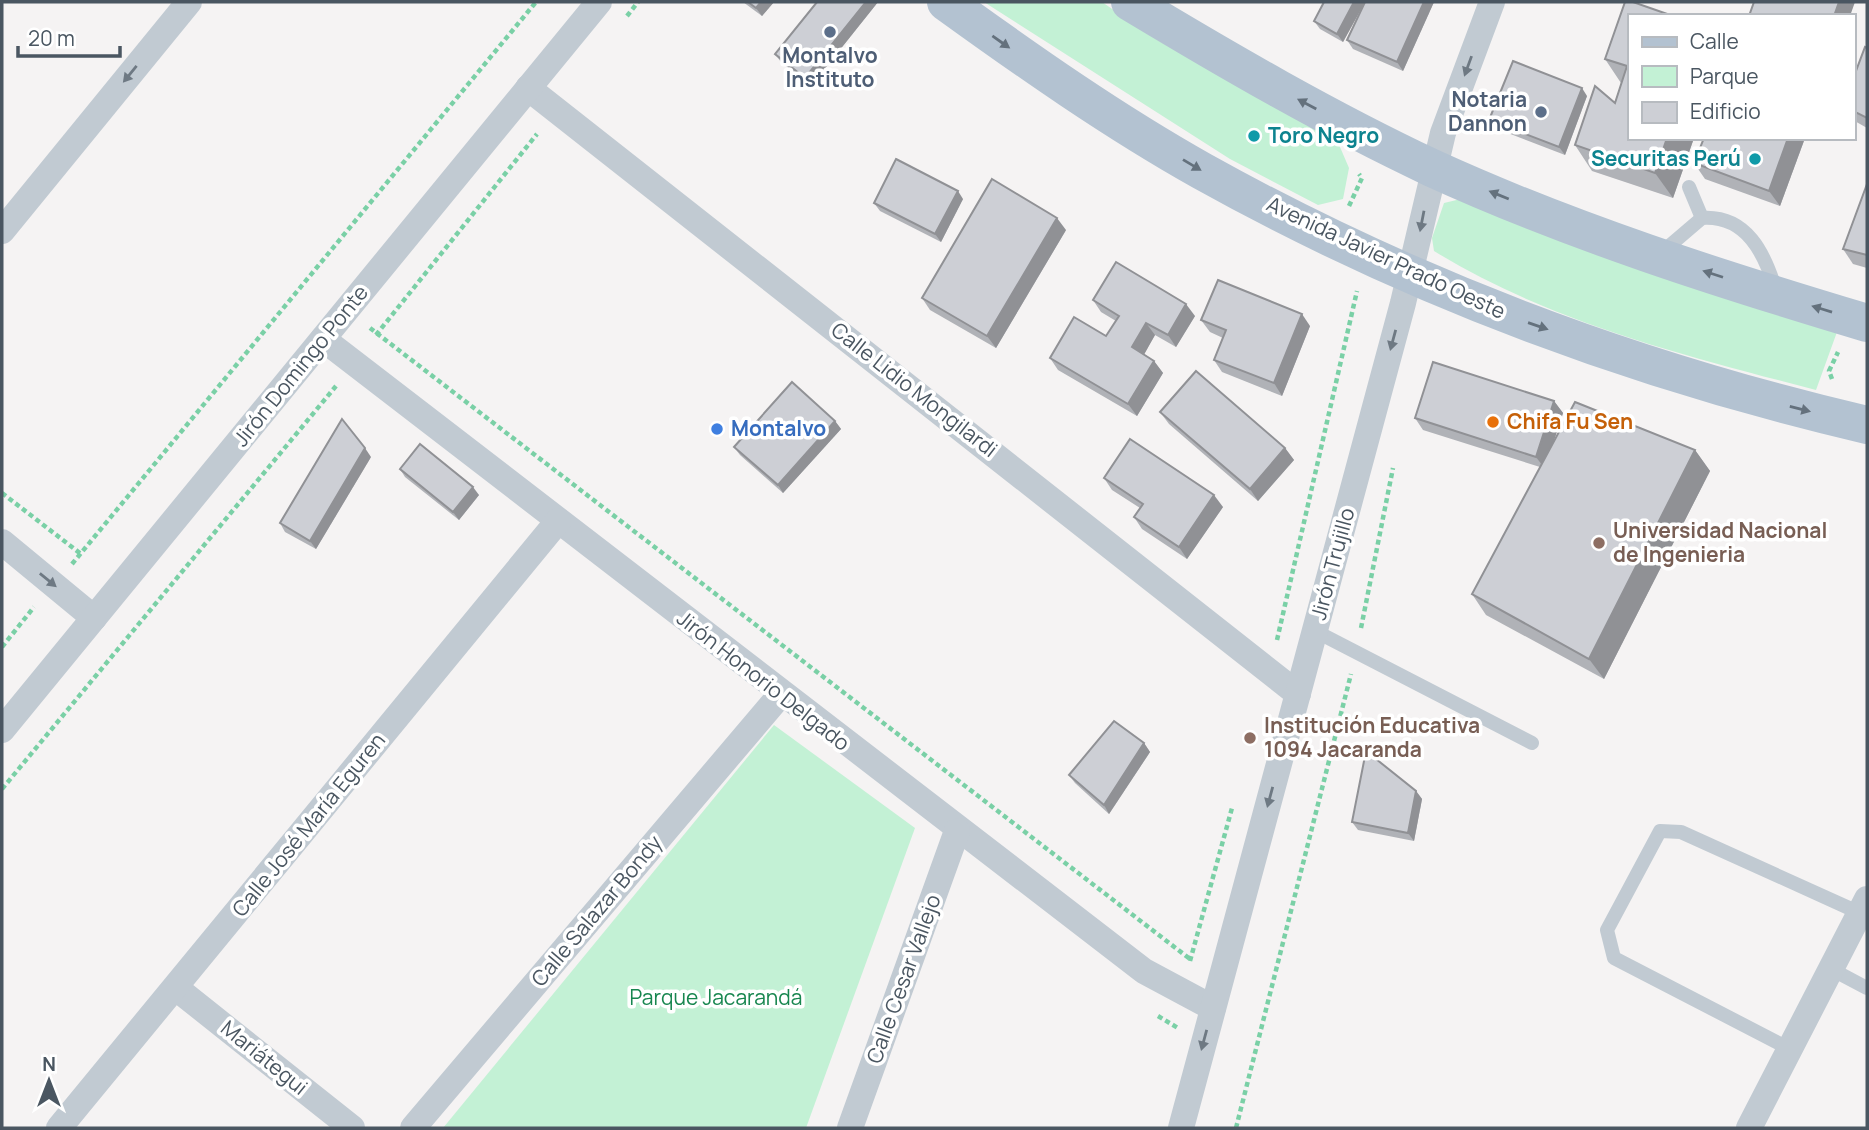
<svg xmlns="http://www.w3.org/2000/svg" width="1869" height="1130" font-family="Manrope,sans-serif">
<style>
.green{fill:#c3f1d5}
.lines{fill:none;stroke-linecap:round;stroke-linejoin:round}
.path{stroke:#7ad0a6;stroke-width:4.5;stroke-dasharray:5 3.5;stroke-linecap:butt}
.lane{stroke:#c1cad2;stroke-width:14}
.street{stroke:#c1cad2;stroke-width:26}
.primary{stroke:#b3c2d1;stroke-width:38}
.wall{fill:#b0b2b7}
.shaded-wall{fill:#909195}
.building{fill:#cdcfd5;stroke:#909195;stroke-width:2}
.oneway{fill:#64717d}
.oneway2{fill:#6e7983}
.service-dot{fill:#5c6f8a;stroke:#fff;stroke-width:2.5}
.culture-dot{fill:#0f9aa8;stroke:#fff;stroke-width:2.5}
.food-dot{fill:#e8710a;stroke:#fff;stroke-width:2.5}
.shop-dot{fill:#3f7fe0;stroke:#fff;stroke-width:2.5}
.education-dot{fill:#8d6e63;stroke:#fff;stroke-width:2.5}
.labels{text-anchor:middle;stroke-width:7;stroke-linejoin:round;paint-order:stroke}
.service-label{font-size:21px;font-weight:bold;fill:#4e5e75;stroke:#fff}
.culture-label{font-size:21px;font-weight:bold;fill:#0d838f;stroke:#fff;text-anchor:start}
.street-label{font-size:21px;fill:#4a5661;stroke:#fff}
.food-label{font-size:21px;font-weight:bold;fill:#c56008;stroke:#fff;text-anchor:start}
.shop-label{font-size:21px;font-weight:bold;fill:#366cbe;stroke:#fff;text-anchor:start}
.education-label{font-size:21px;font-weight:bold;fill:#785e54;stroke:#fff;text-anchor:start}
.park-label{font-size:21px;fill:#17864f;stroke:#fff}
</style>
<rect width="100%" height="100%" fill="#f5f3f3"/>
<g class="green">
<path d="M984,2h118l57,39 178,99 12,28 -6,31 -25,6 -88,-46z"/>
<path d="M1465,198l372,134 -21,58c-130,-34 -267,-68 -382,-139l-2,-13 12,-35z"/>
<path d="M774,725l141,103 -109,300h-363z"/>
</g>
<g class="lines">
<g class="path">
<path d="M627,16l11,-14"/>
<path d="M1349,206l13,-28 -3,-4"/>
<path d="M370,328l820,631"/>
<path d="M376,335l161,-201"/>
<path d="M1832,379l-3,-8 9,-19"/>
<path d="M2,493l79,61"/>
<path d="M72,564l464,-562"/>
<path d="M1361,628l32,-160"/>
<path d="M1277,640l80,-349"/>
<path d="M2,647l32,-40"/>
<path d="M2,789l334,-403"/>
<path d="M1190,961l42,-153"/>
<path d="M1158,1016l20,12"/>
<path d="M1236,1128l115,-454"/>
</g>
<g class="lane">
<path d="M1689,187l13,31"/>
<path d="M1661,253l41,-35c45,-3 63,36 74,73"/>
<path d="M1315,631l217,112"/>
<path d="M1831,969l36,19"/>
<path d="M1790,1049l-176,-91 -7,-28 53,-99 21,1 179,81"/>
</g>
<g class="street">
<path d="M528,88l770,606"/>
<path d="M2,231l187,-229"/>
<path d="M323,339l821,632 69,37"/>
<path d="M2,542l92,76"/>
<path d="M2,730l597,-728"/>
<path d="M176,988l176,140"/>
<path d="M59,1128l499,-607"/>
<path d="M413,1128l368,-434"/>
<path d="M850,1128l107,-297"/>
<path d="M1181,1128l222,-825 40,-170 49,-131"/>
<path d="M1749,1128l118,-229"/>
</g>
<g class="primary">
<path d="M946,2c83,60 167,119 256,169 208,116 434,200 665,254"/>
<path d="M1130,2c98,59 198,117 302,166 140,64 288,111 435,155"/>
</g>
</g>
<g class="wall">
<path d="M743,2h31l-12,14z"/>
<path d="M817,2h61l-67,84 -30,-24 -6,-8z"/>
<path d="M1365,2h69l-31,69 -50,-22 -6,-9z"/>
<path d="M1365,2l-22,40 -23,-13 -6,-8z"/>
<path d="M1625,2l4,136h65l-21,60 -81,-27 -17,-26 40,-42 6,-20 -16,-24z"/>
<path d="M1867,48v80l-14,-8v-41z"/>
<path d="M1587,96l-22,59 -70,-27 -6,-8z"/>
<path d="M1805,138l-25,68 -75,-27 -11,-16z"/>
<path d="M1867,184v84l-14,-4 -10,-15z"/>
<path d="M963,199l-22,43 -61,-31 -6,-8z"/>
<path d="M1066,230l-70,118 -66,-38 -8,-12z"/>
<path d="M1093,300l102,16 -19,31 -21,-12 -11,19 10,7 9,12 -26,43 -79,-46 -8,-12 56,-22 10,-15 -15,-9z"/>
<path d="M1201,320l109,6 -28,70 -60,-24 -8,-12 9,-22 -13,-6z"/>
<path d="M1554,401l9,12 -10,29 142,8 15,21 -106,208 -118,-64 -14,-21 68,-127 -117,-37 -8,-12z"/>
<path d="M1160,412l125,36 9,12 -36,41 -89,-77z"/>
<path d="M835,421l6,8 -58,64 -43,-38 -6,-8z"/>
<path d="M371,457l-55,92 -31,-17 -5,-9z"/>
<path d="M400,469l79,26 -20,25 -54,-43z"/>
<path d="M1104,478l119,29 -36,52 -45,-30 -8,-12 6,-9 -28,-18z"/>
<path d="M1144,743l6,9 -41,62 -34,-31 -6,-8z"/>
<path d="M1416,791l6,8 -8,42 -56,-11 -6,-8z"/>
</g>
<g class="shaded-wall">
<path d="M761,2h13l-12,14 -6,-8z"/>
<path d="M866,2h12l-67,84 -6,-8z"/>
<path d="M1354,2h11l-22,40 -6,-8z"/>
<path d="M1424,2h10l-31,69 -6,-9z"/>
<path d="M1839,2h16l-5,14h-16z"/>
<path d="M1582,88l5,8 -22,59 -6,-8z"/>
<path d="M1667,138h27l-21,60 -18,-25z"/>
<path d="M1788,138h17l-25,68 -11,-15z"/>
<path d="M958,191l5,8 -22,43 -6,-8z"/>
<path d="M1057,218l9,12 -70,118 -9,-12z"/>
<path d="M1186,304l9,12 -19,31 -8,-12z"/>
<path d="M1302,314l8,12 -28,70 -8,-13z"/>
<path d="M1146,323l9,12 -14,25 -9,-13z"/>
<path d="M1154,361l9,12 -26,43 -9,-12z"/>
<path d="M1554,401l9,12 -18,56 -9,-12z"/>
<path d="M835,421l6,8 -58,64 -5,-8z"/>
<path d="M365,448l6,9 -55,92 -6,-8z"/>
<path d="M1285,448l9,12 -36,41 -8,-12z"/>
<path d="M1695,450l15,21 -106,208 -15,-20z"/>
<path d="M473,487l6,8 -20,25 -6,-8z"/>
<path d="M1214,495l9,12 -36,52 -8,-12z"/>
<path d="M1144,743l6,9 -41,62 -5,-9z"/>
<path d="M1416,791l6,8 -8,42 -6,-8z"/>
</g>
<g class="building">
<path d="M748,2h13l-5,6z"/>
<path d="M817,2h49l-61,76 -30,-24z"/>
<path d="M1324,2h30l-17,32 -23,-13z"/>
<path d="M1365,2h59l-27,60 -50,-22z"/>
<path d="M1625,2h8l40,14h-44v122h38l-12,35 -80,-28 20,-59 20,17 12,-37 -22,-7z"/>
<path d="M1754,2h85l-5,14h-85z"/>
<path d="M1865,47l2,1v70l-14,-7v-32z"/>
<path d="M1513,61l69,27 -23,59 -70,-27z"/>
<path d="M1704,138h84l-19,53 -75,-28z"/>
<path d="M896,159l62,32 -23,43 -61,-31z"/>
<path d="M992,179l65,39 -70,118 -65,-38z"/>
<path d="M1867,184v71l-24,-6z"/>
<path d="M1116,262l70,42 -18,31 -22,-12 -14,24 22,14 -26,43 -78,-46 24,-41 32,19 13,-20 -26,-16z"/>
<path d="M1218,280l84,34 -28,69 -60,-23 12,-30 -25,-10z"/>
<path d="M1433,362l121,39 -18,56 -121,-39z"/>
<path d="M1196,371l89,77 -35,41 -90,-77z"/>
<path d="M792,382l43,39 -57,64 -44,-38z"/>
<path d="M1575,402l120,48 -106,209 -117,-65z"/>
<path d="M342,419l23,29 -55,93 -30,-18z"/>
<path d="M1130,439l84,56 -35,52 -45,-30 9,-13 -39,-26z"/>
<path d="M420,444l53,43 -20,25 -53,-43z"/>
<path d="M1114,721l30,22 -40,62 -35,-30z"/>
<path d="M1366,751l50,40 -8,42 -56,-11z"/>
</g>
<defs><path id="oneway-solid" d="M-6-.8H1V-3.2L6.5 0L1 3.2V.8H-6Z" transform="scale(1.75)"/></defs>
<g class="oneway">
<use href="#oneway-solid" transform="translate(1001 42) rotate(35)"/>
<use href="#oneway-solid" transform="translate(1307 104) rotate(-152)"/>
<use href="#oneway-solid" transform="translate(1192 165) rotate(31)"/>
<use href="#oneway-solid" transform="translate(1499 195) rotate(-158)"/>
<use href="#oneway-solid" transform="translate(1713 274) rotate(-162)"/>
<use href="#oneway-solid" transform="translate(1822 309) rotate(-163)"/>
<use href="#oneway-solid" transform="translate(1538 326) rotate(19)"/>
<use href="#oneway-solid" transform="translate(1800 409) rotate(14)"/>
</g>
<g class="oneway2">
<use href="#oneway-solid" transform="translate(1468 66) rotate(110)"/>
<use href="#oneway-solid" transform="translate(130 74) rotate(129)"/>
<use href="#oneway-solid" transform="translate(1422 221) rotate(101)"/>
<use href="#oneway-solid" transform="translate(1393 340) rotate(105)"/>
<use href="#oneway-solid" transform="translate(48 580) rotate(39)"/>
<use href="#oneway-solid" transform="translate(1270 797) rotate(105)"/>
<use href="#oneway-solid" transform="translate(1204 1040) rotate(105)"/>
</g>
<g class="service-dot">
<circle cx="830" cy="32" r="7"/>
<circle cx="1541" cy="112" r="7"/>
</g>
<g class="culture-dot">
<circle cx="1254" cy="136" r="7"/>
<circle cx="1755" cy="159" r="7"/>
</g>
<circle class="food-dot" cx="1493" cy="422" r="7"/>
<circle class="shop-dot" cx="717" cy="429" r="7"/>
<g class="education-dot">
<circle cx="1599" cy="543" r="7"/>
<circle cx="1250" cy="738" r="7"/>
</g>
<g class="labels">
<g class="service-label">
<text x="830" y="63">Montalvo<tspan x="830" dy="24">Instituto</tspan></text>
<text x="1527" y="107" text-anchor="end">Notaria<tspan x="1527" dy="24">Dannon</tspan></text>
</g>
<g class="culture-label">
<text x="1268" y="143">Toro Negro</text>
<text x="1741" y="166" text-anchor="end">Securitas Perú</text>
</g>
<g class="street-label">
<text transform="translate(1386 258) rotate(25)" y="7">Avenida Javier Prado Oeste</text>
<text transform="translate(301 366) rotate(-51)" y="7">Jirón Domingo Ponte</text>
<text transform="translate(914 390) rotate(38)" y="7">Calle Lidio Mongilardi</text>
<text transform="translate(1333 564) rotate(-75)" y="7">Jirón Trujillo</text>
<text transform="translate(763 681) rotate(38)" y="7">Jirón Honorio Delgado</text>
<text transform="translate(309 825) rotate(-51)" y="7">Calle José María Eguren</text>
<text transform="translate(597 911) rotate(-50)" y="7">Calle Salazar Bondy</text>
<text transform="translate(904 979) rotate(-70)" y="7">Calle Cesar Vallejo</text>
<text transform="translate(264 1058) rotate(39)" y="7">Mariátegui</text>
</g>
<g class="food-label">
<text x="1507" y="429">Chifa Fu Sen</text>
</g>
<g class="shop-label">
<text x="731" y="436">Montalvo</text>
</g>
<g class="education-label">
<text x="1613" y="538">Universidad Nacional<tspan x="1613" dy="24">de Ingenieria</tspan></text>
<text x="1264" y="733">Institución Educativa<tspan x="1264" dy="24">1094 Jacaranda</tspan></text>
</g>
<g class="park-label">
<text x="716" y="1005">Parque Jacarandá</text>
</g>
</g>
<rect width="1869" height="1130" fill="none" stroke="#4a5661" stroke-width="7"/>
<rect x="1628" y="14" width="228" height="126" fill="#ffffff" stroke="#b7bbc0" stroke-width="2"/>
<rect x="1642" y="37" width="35" height="10" fill="#b3c2d1" stroke="#b7bbc0" stroke-width="2"/>
<text x="1690" y="49" font-size="21" fill="#4a5661">Calle</text>
<rect x="1642" y="66" width="35" height="21" fill="#c3f1d5" stroke="#b7bbc0" stroke-width="2"/>
<text x="1690" y="84" font-size="21" fill="#4a5661">Parque</text>
<rect x="1642" y="102" width="35" height="21" fill="#cdcfd5" stroke="#b7bbc0" stroke-width="2"/>
<text x="1690" y="119" font-size="21" fill="#4a5661">Edificio</text>
<g transform="translate(49 1081)" stroke="#ffffff" stroke-width="5" paint-order="stroke">
<path d="M0-5L12 26L0 18L-12 26Z" fill="#4a5661"/>
<text y="-10" font-size="19" font-weight="bold" text-anchor="middle" fill="#4a5661">N</text>
</g>
<path d="M18 46v10h102v-10" fill="none" stroke="#4a5661" stroke-width="3.5"/>
<text x="28" y="46" font-size="21" fill="#4a5661" stroke="#ffffff" stroke-width="5" paint-order="stroke">20 m</text>
</svg>
